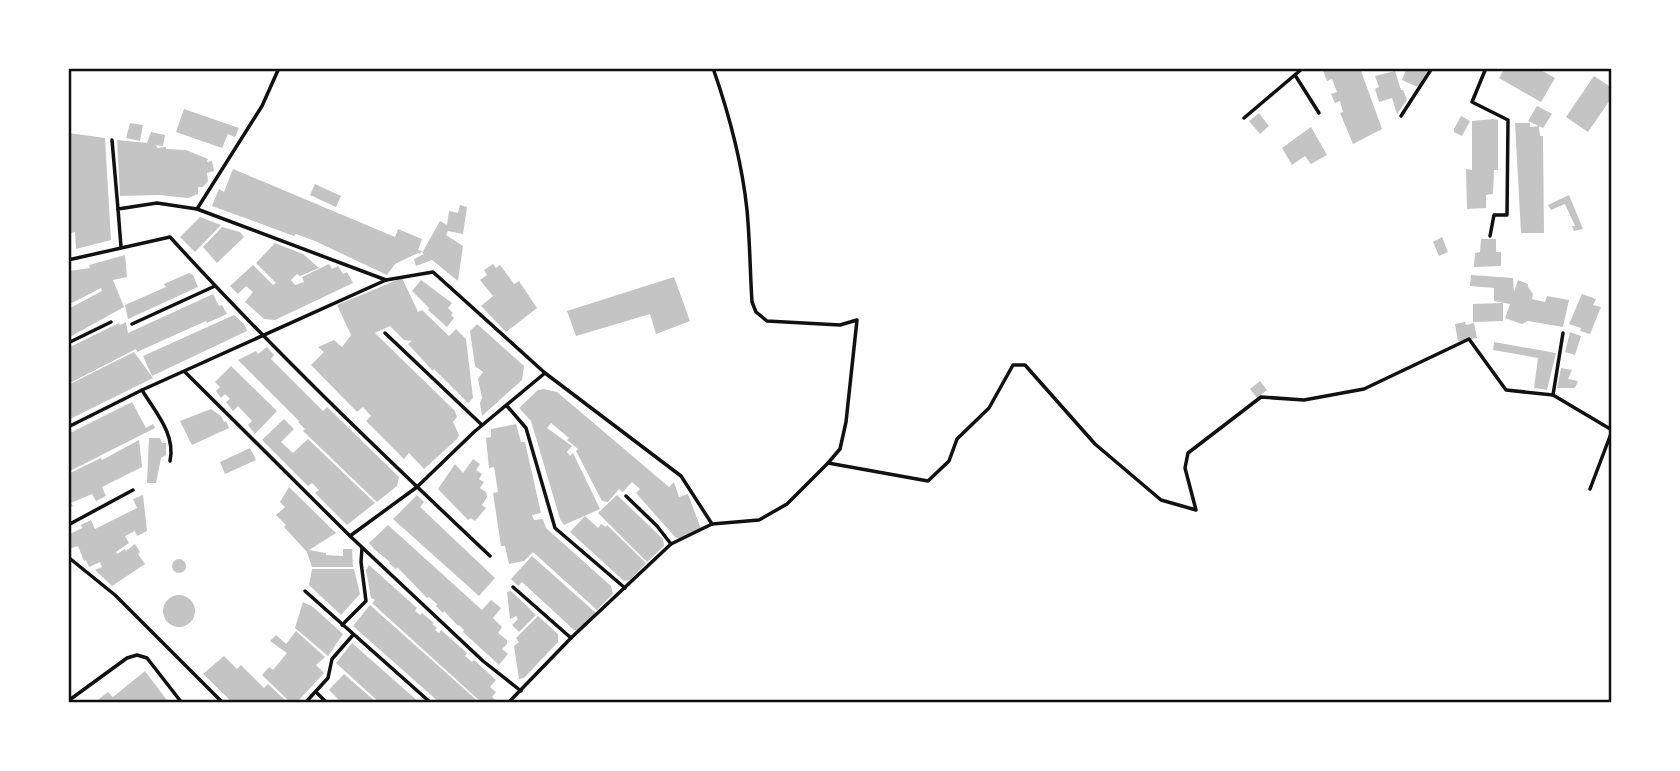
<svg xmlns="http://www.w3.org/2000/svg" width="1680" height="771" font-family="Lora,serif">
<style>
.building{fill:#c4c4c4}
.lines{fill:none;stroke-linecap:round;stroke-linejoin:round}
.service{stroke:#111;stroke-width:3.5}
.neatline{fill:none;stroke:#111;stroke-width:2.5}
</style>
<rect width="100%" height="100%" fill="#fff"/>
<g class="building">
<path d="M1322,68h38l22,61 -29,15 -13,-31 3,-1 -3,-11 -5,2 -4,-9 6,-2 -5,-13 -5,2z"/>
<path d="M1407,68h22l-11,19 -16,-7z"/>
<path d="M1505,68h32l18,10 -14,24 -42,-24z"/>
<path d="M1395,71l6,19h2l4,10 -10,14 -5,-16 -13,4 -4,-13 4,-2 -4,-11z"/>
<path d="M1594,76l18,12v9l-24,35 -22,-15z"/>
<path d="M1537,106l15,8 -9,14 -15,-7z"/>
<path d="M184,109l55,19 -4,9 -7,-3 -6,14 -46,-16z"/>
<path d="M1259,113l10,13 -9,8 -11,-13z"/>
<path d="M1461,116l9,5 -8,15 -8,-4v-3z"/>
<path d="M1494,119l4,1v50h-4l-1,24 -7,1v13l-19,1 -1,-40 6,1v-49z"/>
<path d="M130,123l13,2 -3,16 -14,-3z"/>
<path d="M1515,123h15v4l9,-1 1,10h3l1,97h-23z"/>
<path d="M1311,127l16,28 -16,9 -6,-8 -13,9 -10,-17z"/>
<path d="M151,132l14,3 -2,11 -7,-1 1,3 9,-1v2l20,1 22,9 -1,3 5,-1 2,10 -7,2 1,8 -5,6h-5v7l-10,4 -28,-3 -40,1 -3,-56 30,3z"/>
<path d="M69,133l36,5 6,102 -35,9 -1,-17 -4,1v17h-3z"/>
<path d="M233,169l162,68 3,-8 24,10 -4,11 4,1 -2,3 -2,-1 -23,11 -8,11 -72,-34 -19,-7 -2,2 -82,-30 7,-17 5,3z"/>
<path d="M315,184l26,12 -5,11 -26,-12z"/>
<path d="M1569,195l14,34 -9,2 -2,-5h3l-10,-22 -14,6 -3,-5z"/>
<path d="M460,205l7,2 -4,27 -15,-3 -2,4 17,11 -5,35 -26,-21 -16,6 -2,-7 10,-5 -2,-1 18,-32 7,4 2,-14 9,2z"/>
<path d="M200,217l21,8 -26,27 -15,-15z"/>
<path d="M222,227l18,5 4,5 -27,26 -14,-16z"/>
<path d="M1442,237l6,15 -9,4 -6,-14z"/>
<path d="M1481,239h15v13h5v14l-27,1 1,-14 5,-1z"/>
<path d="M275,243l28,11 16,14 -19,8 -3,-2 -6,6 4,5 9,-3 -2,-5 27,-13 3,5 6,-3 5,8 4,-2 6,11 -78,37 -11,-1 -19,-17 8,-10 -7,-6 -8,8 -8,-8 23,-21 20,20 3,-2 -20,-20z"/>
<path d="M125,255l2,22 -14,3 11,27 -56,31v-29l34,-18 -1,-3 -33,17 1,-34 21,-3 -1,-3z"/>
<path d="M493,264l3,4 4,-3 14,19 5,-3 18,27 -31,24 -25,-26 12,-10 -13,-16 7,-5 -3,-5z"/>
<path d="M189,273l4,2 5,12 -70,32 -3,-14 41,-18 -2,-3z"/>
<path d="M1471,275l42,3 1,14 4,-12 10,4v3l5,7 -1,5 13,3 2,-6 22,4 -6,27 -35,-6 -6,3 -17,-6 5,-14 -16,-3v-13l-24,-2z"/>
<path d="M674,277l16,44 -34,13 -6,-20 -74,22 -9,-25z"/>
<path d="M402,278l16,34 4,-2 27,26 7,-7 10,10 7,59 -5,5 -34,-34 -1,2 -25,-27 4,-3 -8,-1 -14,-14 -15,7 80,78 2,6 -4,5 6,13 -2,4 -33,30 -15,-16 -5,6 -38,-38 5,-5 -8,-9 -6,5 -46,-47 13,-13 -6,-5 16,-7 8,7 9,-12 -14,-30z"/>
<path d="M421,280l31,23 -4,5 5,5 -2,2 3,3 -7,9 -19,-17 1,-2 -17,-17z"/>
<path d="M213,294l6,12 3,-1 5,9 -20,9 -1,-2 -69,31 -1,-3 -68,35v-36l51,-25 1,2 6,-3 2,11z"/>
<path d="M1582,294l14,5 -3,6 8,2 -11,27 -10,-3 1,-3 -12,-4z"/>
<path d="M1503,303v18l-30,1v-18z"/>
<path d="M234,315l10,9 3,7 -95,45 -9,-20z"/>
<path d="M1465,322l1,3 8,-2 3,15 -19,3 -3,-17z"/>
<path d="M477,324l47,42 -2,14 -40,36 -2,-13 2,-5 -4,-19 5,-7 -8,-6 -5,-35z"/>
<path d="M1570,332l11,4 -6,19 -10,-3z"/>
<path d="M1494,342l62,11 -9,37 -13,-2 4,-30 -45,-8z"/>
<path d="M267,347l7,8 -3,4 52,52 4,-4 72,70 -2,9 -20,16 -74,-71 2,-2 -7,-7 1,-1 -61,-61 18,-9 2,3z"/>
<path d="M134,352l19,26 -83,41 -2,-34z"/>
<path d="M231,366l46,45 -22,23 -7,-9 4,-4 -14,-15 -5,5 -7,-9 4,-3 -5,-5 -4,4 -5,-7 4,-4 -5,-5z"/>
<path d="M1561,368l11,2 -4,9 10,2 -3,7h-18z"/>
<path d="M1260,381l7,9 -10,8 -7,-9z"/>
<path d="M544,389l13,3 112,95 5,-5 5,15 9,-3 13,35 -11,4 1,3 -11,3 -5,-2 -39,-44 4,-4 -8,-7 -9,10 -4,-3 -11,13 -6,-1 -26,-50 2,-2 -11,-9 2,-2 -18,-15 -4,5 25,18 -5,6 3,4 3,-3 27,56 -36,16 -4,-6 -29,-98 -12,-13 19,-18z"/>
<path d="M132,402l14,26 7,-4 2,4 -87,44v-38z"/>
<path d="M211,409l10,7 3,6 2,-1 3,7 -37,17 -12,-24z"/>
<path d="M284,419l10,10 -13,13 12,11 15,-14 67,64 -28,22 -32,-32 4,-3 -7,-7 -4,3 -46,-46z"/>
<path d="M516,424l5,18h4l16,71 -9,2 2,5 9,-1 3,9 65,58 2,8 -16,16 -64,-58 -9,9 -15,3 -4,-18h-4l-8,-53 5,-1 -4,-25 -5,1 -3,-30 5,-1v-8z"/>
<path d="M149,438h11l2,5h4v12l-5,3 -5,25h-9z"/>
<path d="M139,440l3,27 -40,20 4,9 -10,5 -4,-7 -21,9 2,3 -5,2v-34l33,-16 1,2z"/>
<path d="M250,448l6,12 -31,14 -5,-12z"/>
<path d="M473,459l7,5 -4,6 6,4 -3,5 5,3 -4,6 6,4 1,5 -5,8 4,3 -11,13 -4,-3 -3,2 -30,-31 17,-25 8,9z"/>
<path d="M289,487l47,46 -27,17 17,3v2l17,1v-7h9l1,18h-41l-5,-15 -23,-25 2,-2 -10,-10 9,-8 -5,-5z"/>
<path d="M143,495l4,36 -10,5 -2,-5 -10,5 4,7 -13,9 1,2 8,-5 1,2 9,-7 5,8 -2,2 7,10 -33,22 -17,-16 7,-3 -2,-5 -11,5 -3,-7 -2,1 -6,-15 -9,3 -1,-14 14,-7 -1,-3 10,-5 4,9 42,-21 -4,-9z"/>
<path d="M417,495l7,7 -4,5 75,71 -16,18 -86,-77z"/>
<path d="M617,495l46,44 1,7 -17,16 -49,-49z"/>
<path d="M585,516l13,12 3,-4 5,3 1,-2 39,38 -16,17 -6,1 -54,-49z"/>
<path d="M388,525l94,85 9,-10 10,8 -8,10 9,9 -4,6 9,7v4l-5,5 6,5 -9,11 -36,-33 1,-2 -5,-5 -1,1 -14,-15 -1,2 -7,-7 1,-2 -8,-7 -2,1 -30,-31 -1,2 -7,-6 1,-1 -16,-13 -5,-6z"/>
<path d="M532,556l64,57 -17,17h-5l-52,-48 -4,4 -7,-7z"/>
<circle cx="179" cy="566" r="7"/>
<path d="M369,565l48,43 -2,3 5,4 2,-2 12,10 -2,1 5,4 -2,2 4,3 2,-3 26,23 -2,3 7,6 2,-2 22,20 -6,7 6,5 -4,5 7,6h-17l-110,-100 3,-3 -4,-2 -5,-28z"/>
<path d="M312,569h42l6,25 -19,21 -32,-30z"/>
<path d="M511,591l25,24 -17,17 -7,-7 6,-6 -2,-3 -6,3 -3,-27z"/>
<circle cx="179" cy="611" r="16"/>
<path d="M303,602l10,5 30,27 -15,22 -33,-28z"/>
<path d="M370,605l110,98h-40l-87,-77z"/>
<path d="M538,616l20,18v8l-34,36 -5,1 -5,-33 5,-4 -3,-4z"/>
<path d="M296,631l29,26 -9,8 8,8 -28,30h-5l-29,-28 7,-8 4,3 14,-17 -17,-12 6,-6 10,9z"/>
<path d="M352,643l68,60h-40l-44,-40z"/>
<path d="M224,656l13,13 4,-4 23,23 4,-4 20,19h-55l-30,-29z"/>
<path d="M145,671l24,32h-75l14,-11 5,5z"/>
<path d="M344,674l33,29h-35l-13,-13z"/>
</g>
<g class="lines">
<g class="service">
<path d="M1486,68l-14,34 36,18 -1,95h-13l-4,21"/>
<path d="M1566,68v1"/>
<path d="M1295,75l24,38"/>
<path d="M1401,116l31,-48"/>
<path d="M1244,118l59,-50"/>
<path d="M112,140l6,69"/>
<path d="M197,209l65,-103 17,-38"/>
<path d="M121,247l-3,-38 39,-6 40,6 189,71"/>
<path d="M68,260l102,-23c101,111 211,216 320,319"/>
<path d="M132,324l83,-38"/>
<path d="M385,333l97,92"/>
<path d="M68,343l43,-21"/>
<path d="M185,372l165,164 133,125 38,30"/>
<path d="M142,390c13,22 34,44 28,71"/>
<path d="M1553,395l10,-62"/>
<path d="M507,406l19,22 29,100 70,60"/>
<path d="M68,427l74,-37 244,-110 47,-8 112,101 136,103 31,48"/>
<path d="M828,463l100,18 21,-20 8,-22 32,-31 24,-43h12l70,79 66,56 35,10 -11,-42 3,-15 73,-56 43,3 60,-11 105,-50 37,51 47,5 59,35"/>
<path d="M1590,489l22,-58"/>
<path d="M626,496l31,30 14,18"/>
<path d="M68,525l65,-35"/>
<path d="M350,536l67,-49 57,-55 71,-59"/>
<path d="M68,557l47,38 108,108"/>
<path d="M513,587l58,51"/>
<path d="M305,591l126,112"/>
<path d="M342,625l24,-24 -5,-39 1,-14"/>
<path d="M316,692l11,11"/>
<path d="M68,701l59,-43 10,-3 10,3 35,45"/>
<path d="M305,703l23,-25 4,-19 21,-24"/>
<path d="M508,703l63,-65 100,-94 41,-20 47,-4 28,-16 41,-41 12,-14 6,-27 11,-102 -17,5 -73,-4 -11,-9 -4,-10c-2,-30 -2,-61 -5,-92 -5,-48 -18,-96 -34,-142"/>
</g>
</g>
<rect width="1680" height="771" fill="none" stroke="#ffffff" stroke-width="140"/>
<rect x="70" y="70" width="1540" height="631" class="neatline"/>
</svg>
